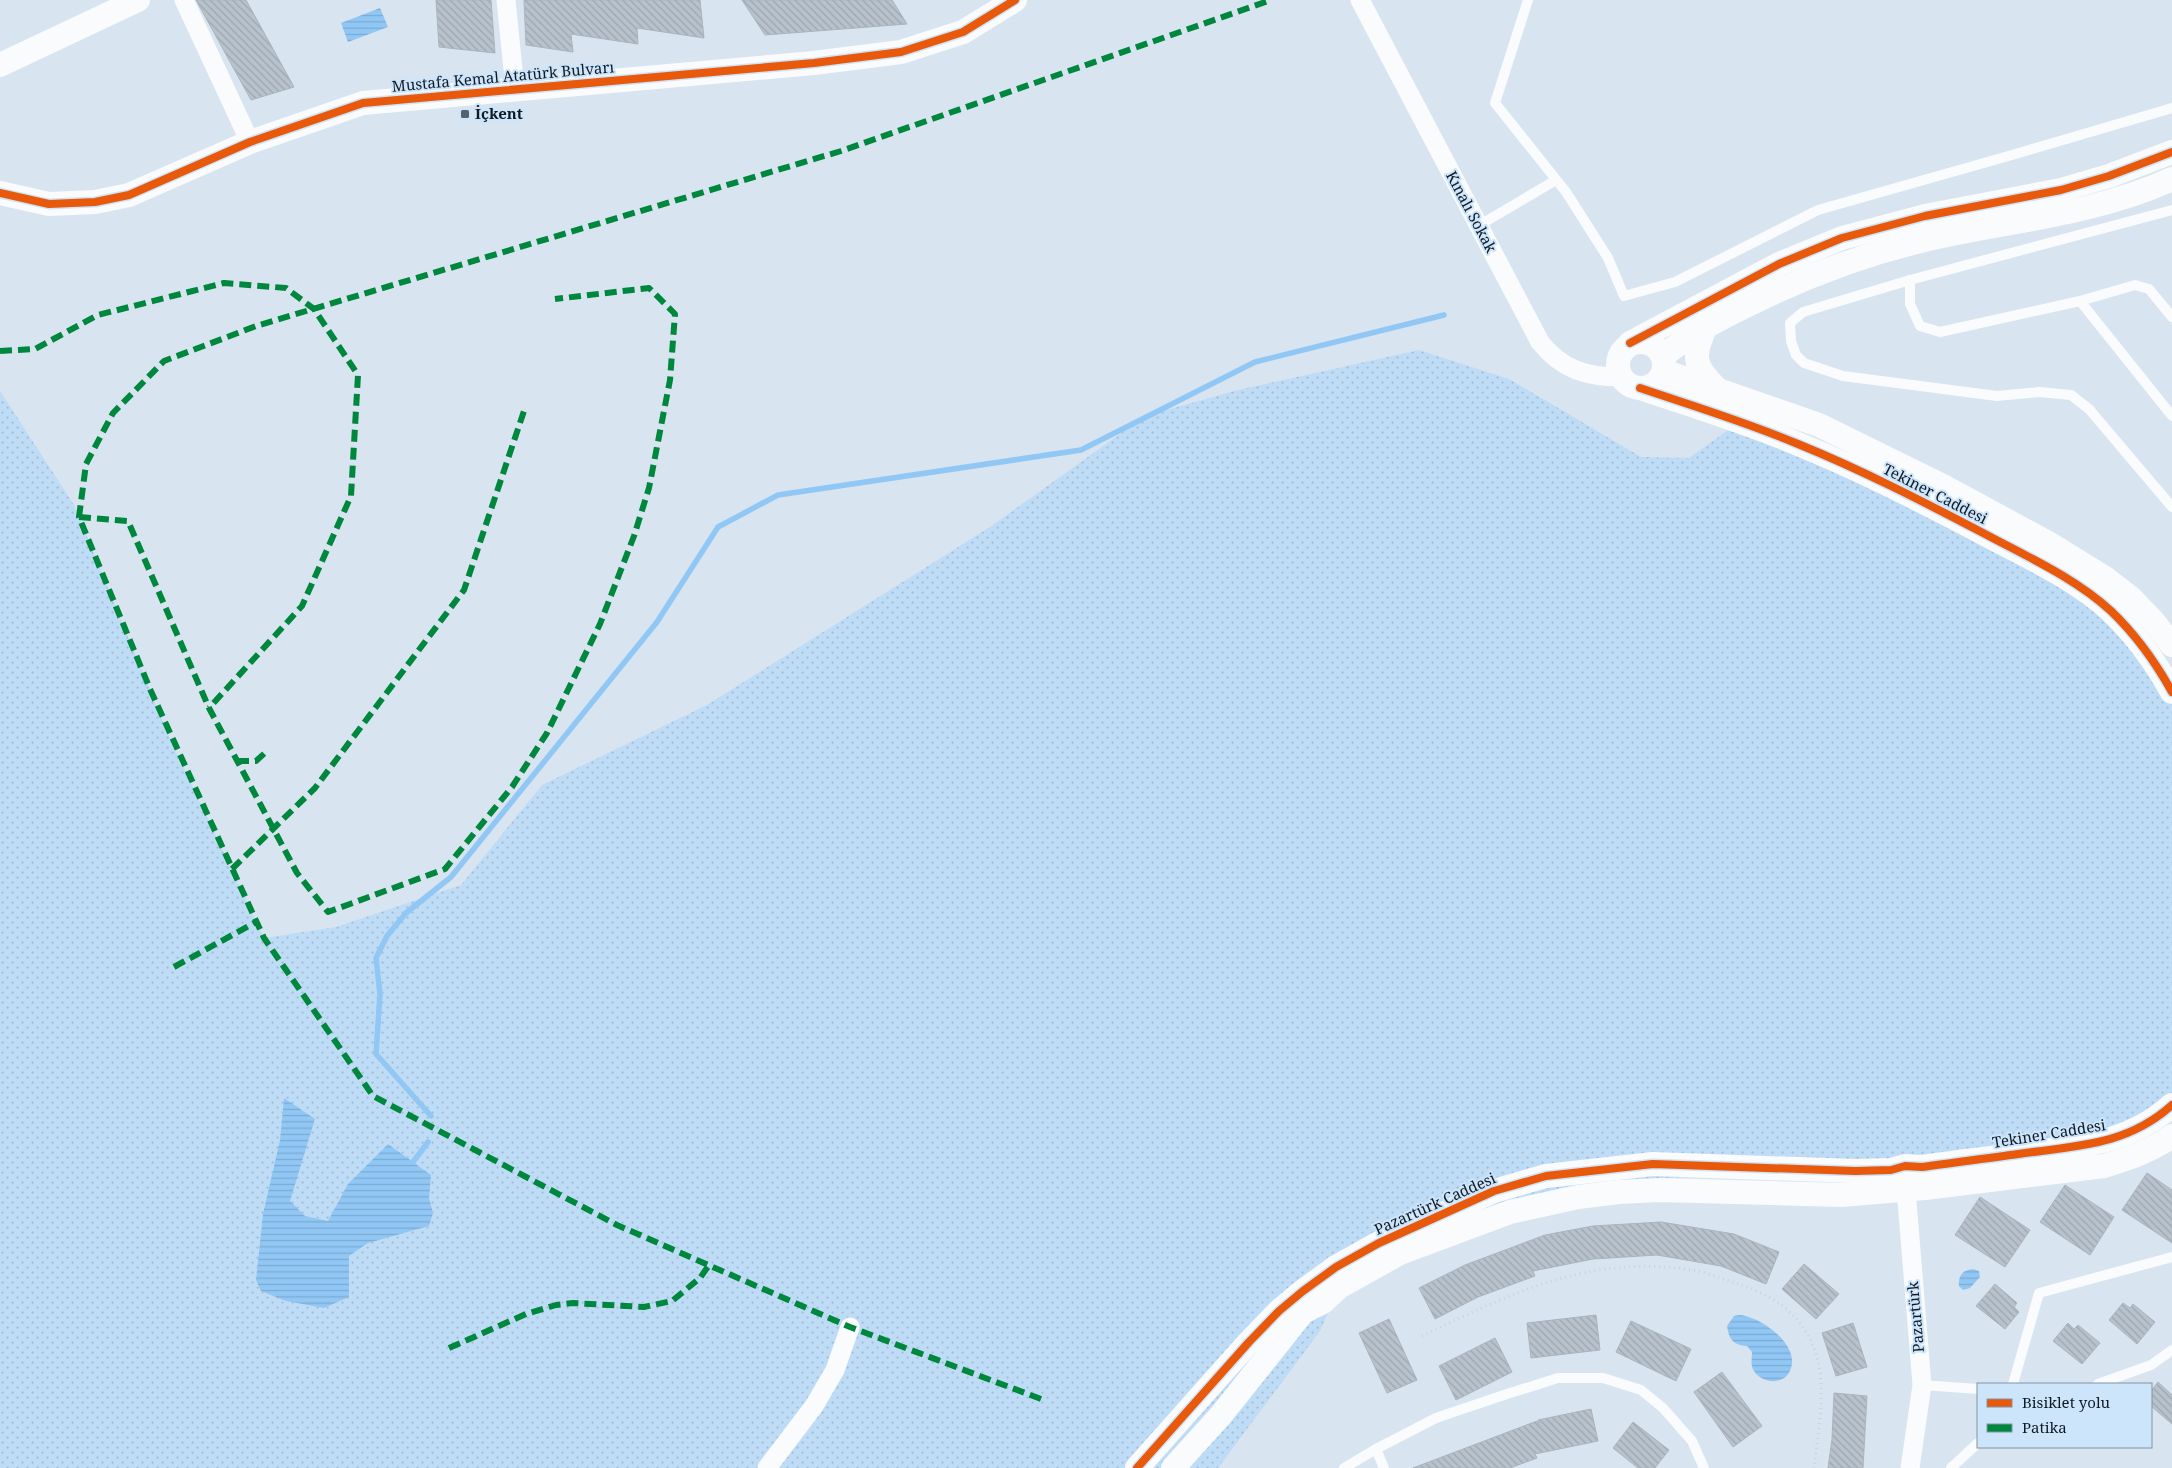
<svg xmlns="http://www.w3.org/2000/svg" width="2172" height="1468" font-family="'Noto Serif',serif">
<style>
.grass{fill:url(#grass-dots)}
.water{fill:url(#water-rules)}
.lines{fill:none;stroke-linecap:round;stroke-linejoin:round}
.stream{stroke:#91c7f4;stroke-width:5.5}
.building{fill:url(#building-back-hatch);stroke:#a9b4bd}
.path{stroke:#ced2d6;stroke-width:3;stroke-dasharray:1 4;stroke-linecap:butt}
.service{stroke:#f9fbfd;stroke-width:10}
.minor{stroke:#f9fbfd;stroke-width:19}
.tertiary{stroke:#f9fbfd;stroke-width:24}
.quiet{stroke:#00873e;stroke-width:6;stroke-dasharray:12 6;stroke-linecap:butt}
.cycleway-casing{stroke:#cde5fa;stroke-width:11}
.cycleway{stroke:#e8590c;stroke-width:8}
.poi-dot{fill:#55616b;stroke:#cde5fa;stroke-width:2}
.labels{text-anchor:middle;stroke-width:4;stroke-linejoin:round;paint-order:stroke}
.street-label{font-size:15px;fill:#0f1a24;stroke:#cde5fa}
.poi-label{font-size:15px;font-weight:bold;fill:#0f1a24;stroke:#cde5fa;text-anchor:start}
</style>
<defs>
<pattern id="grass-dots" width="8" height="8" patternUnits="userSpaceOnUse" patternTransform="scale(1.25)"><rect width="8" height="8" fill="#bfdcf6"/><path d="M2 2h.1M6 6h.1" fill="none" stroke="#a3bcd3" stroke-width="1.8" stroke-linecap="round"/></pattern>
<pattern id="water-rules" width="6" height="5" patternUnits="userSpaceOnUse" patternTransform="scale(1.25)"><rect width="6" height="5" fill="#91c7f4"/><path d="M0 2.5h6" fill="none" stroke="#7caad1"/></pattern>
<pattern id="building-back-hatch" width="6" height="6" patternUnits="userSpaceOnUse" patternTransform="scale(1.25)"><rect width="6" height="6" fill="#b8c2cc"/><path d="M-1 5l2 2M0 0l6 6M5-1l2 2" fill="none" stroke="#9da6af"/></pattern>
</defs>
<rect width="100%" height="100%" fill="#d8e4f0"/>
<path class="grass" d="M1419,350l90,29 132,78 48,1 63,-45 340,165 80,100v427l-23,13 -114,26 -158,26 -215,8 -183,31 -140,78 -19,44 -102,137h-1218v-1077l74,114 96,234 94,199 72,-11 125,-42 81,-100 165,-80 283,-178 155,-111 93,-26z"/>
<g class="water">
<path d="M380,8l8,19 -40,15 -7,-19z"/>
<path d="M284,1098l31,21 -25,82 15,15 23,5 20,-37 40,-40 43,31 -2,23 4,15 -4,13 -61,17 -19,13v41l-25,11 -38,-7 -25,-10 -5,-11 7,-66 17,-74z"/>
<path d="M1973,1269l6,2 1,6 -10,11 -7,2 -4,-4c-1,-11 4,-16 14,-17z"/>
<path d="M1739,1315c21,1 60,29 52,53 -5,18 -29,16 -37,3 -4,-6 -2,-12 -2,-19l-5,-6c-14,-1 -18,-7 -20,-20l7,-10z"/>
</g>
<g class="lines">
<g class="stream">
<path d="M431,1116l-55,-62 4,-60 -4,-36 11,-22 19,-23 45,-36 206,-255 61,-95 60,-32 303,-45 174,-88 189,-47"/>
<path d="M413,1162l15,-20"/>
</g>
</g>
<g class="building">
<path d="M196,0h50l48,87 -43,13z"/>
<path d="M436,0h55l4,53 -56,-6z"/>
<path d="M524,0h176l4,38 -67,-10 1,16 -67,-10 2,18 -47,-7z"/>
<path d="M742,0h150l15,24 -142,11z"/>
<path d="M2147,1173l25,17v53l-50,-33z"/>
<path d="M2065,1185l49,32 -24,38 -50,-33z"/>
<path d="M1980,1197l50,33 -25,37 -50,-32z"/>
<path d="M1661,1222l73,12 45,18 -13,32 -45,-18 -64,-11 -64,4 -60,12 2,5 -57,21 -43,22 -16,-31 46,-23 80,-30 48,-9z"/>
<path d="M1804,1264l35,30 -23,25 -34,-30z"/>
<path d="M1995,1284l22,19 -3,4 5,5 -14,17 -29,-23z"/>
<path d="M2123,1303l7,5 3,-4 22,18 -18,22 -28,-24z"/>
<path d="M1596,1315l4,35 -69,8 -4,-35z"/>
<path d="M1389,1319l28,61 -30,13 -28,-60z"/>
<path d="M1631,1321l60,28 -15,32 -60,-29z"/>
<path d="M1853,1323l14,44 -31,9 -14,-43z"/>
<path d="M2068,1323l6,6 4,-4 22,18 -18,21 -29,-23z"/>
<path d="M1495,1338l17,34 -56,28 -17,-34z"/>
<path d="M1722,1372l40,54 -29,21 -39,-55z"/>
<path d="M2158,1382l14,13v29l-21,-18v-15z"/>
<path d="M1834,1393l33,3 -4,72h-35l4,-29z"/>
<path d="M1591,1409l7,32 -63,13 2,4 -27,10h-97l124,-47 2,4 -1,-5z"/>
<path d="M1633,1422l36,28 -14,18h-17l-25,-20z"/>
</g>
<g class="lines">
<path class="path" d="M1422,1336c90,-43 168,-82 270,-66 15,2 30,9 44,13 36,12 63,28 78,65 14,36 4,83 0,120"/>
<g class="service">
<path d="M1528,0l-33,103 71,89 42,66 16,38 51,-14 143,-72 194,-55 160,-47"/>
<path d="M2172,210l-262,70 -107,32 -13,11 1,18 5,14 8,8 39,13 154,20 42,-4 32,3 18,14 83,98"/>
<path d="M1478,226l78,-46"/>
<path d="M1910,280v24l10,22 20,6 140,-31 55,-16 14,4 23,28"/>
<path d="M2080,301l92,115"/>
<path d="M2013,1384l26,-91 133,-36"/>
<path d="M2098,1384l53,-19 21,-15"/>
<path d="M1922,1385l56,4"/>
<path d="M1344,1468l32,-19"/>
<path d="M1384,1468l-8,-19 60,-31 71,-24 51,-16h45l38,12 22,18 29,33 12,27"/>
<path d="M1951,1468l27,-25"/>
</g>
<g class="minor">
<path d="M184,0l66,142"/>
<path d="M506,0l9,89"/>
<path d="M1360,0l180,342c22,28 47,35 81,35"/>
<path d="M1906,1189l16,196 -12,83"/>
<path d="M767,1468l47,-62 21,-36 15,-43"/>
</g>
<g class="tertiary">
<path d="M0,65l138,-65"/>
<path d="M0,193l49,11 46,-2 34,-7 121,-53 113,-39 451,-40 87,-11 62,-20 52,-32"/>
<path d="M1706,326c-14,31 -13,39 11,63"/>
<circle cx="1641" cy="365" r="23"/>
<path d="M1630,343l149,-79 63,-26 83,-22 136,-26 48,-14 63,-24"/>
<path d="M1663,356c27,-22 56,-37 87,-52 66,-33 134,-57 207,-71 72,-14 147,-23 215,-54"/>
<path d="M1664,371l155,54 124,61 107,58 55,34 26,20 22,23 19,24"/>
<path d="M1640,388c53,18 106,34 158,56 64,26 126,58 187,90 43,23 90,44 126,77 24,23 45,52 61,81"/>
<path d="M1137,1468l112,-126 30,-31 24,-20 33,-24 43,-24 115,-52 52,-15 107,-12 202,7 36,-1 14,-4 17,1c35,-5 69,-9 103,-14 55,-7 104,-9 147,-48"/>
<path d="M1173,1468l48,-53 82,-103 20,-10 16,-15 61,-34 110,-41 68,-15 41,-5 40,-2 182,5 84,-7 179,-22c24,-7 47,-15 68,-30"/>
</g>
<g class="quiet">
<path d="M0,351l35,-2 63,-34 126,-32 62,5 28,21 44,66 -7,121 -49,110 -93,102"/>
<path d="M79,517l49,4 81,187 88,165 31,39 117,-43 67,-82 35,-54 53,-109 34,-88 15,-48 21,-108 5,-66 -26,-26 -94,11"/>
<path d="M237,761h19l10,-9"/>
<path d="M232,869l83,-81 149,-198 61,-182"/>
<path d="M174,967l82,-45"/>
<path d="M449,1348l77,-34 30,-9 17,-2 71,4 28,-6 28,-23 9,-13"/>
<path d="M1041,1399l-191,-72 -233,-102 -244,-129 -109,-158 -114,-249 -71,-172 7,-53 27,-51 51,-52 92,-35 585,-175 430,-151"/>
</g>
<g class="cycleway-casing">
<g id="cycleway">
<path d="M0,193l49,11 46,-2 34,-7 121,-53 113,-39 451,-40 87,-11 62,-20 52,-32"/>
<path d="M1630,343l149,-79 63,-26 83,-22 136,-26 48,-14 63,-24"/>
<path d="M1640,388c53,18 106,34 158,56 64,26 126,58 187,90 43,23 90,44 126,77 24,23 45,52 61,81"/>
<path d="M1137,1468l112,-126 30,-31 24,-20 33,-24 43,-24 115,-52 52,-15 107,-12 202,7 36,-1 14,-4 17,1c35,-5 69,-9 103,-14 55,-7 104,-9 147,-48"/>
</g>
</g>
<use href="#cycleway" class="cycleway"/>
</g>
<rect class="poi-dot" x="460" y="109" width="10" height="10" rx="2.5"/>
<g class="labels">
<g class="street-label">
<text transform="translate(503 77) rotate(-5)" y="5">Mustafa Kemal Atatürk Bulvarı</text>
<text transform="translate(1471 212) rotate(62)" y="5">Kınalı Sokak</text>
<text transform="translate(1935 494) rotate(27)" y="5">Tekiner Caddesi</text>
<text transform="translate(2049 1134) rotate(-9)" y="5">Tekiner Caddesi</text>
<text transform="translate(1435 1204) rotate(-24)" y="5">Pazartürk Caddesi</text>
<text transform="translate(1916 1317) rotate(-95)" y="5">Pazartürk</text>
</g>
<g class="poi-label">
<text x="475" y="119">İçkent</text>
</g>
</g>
<rect x="1977" y="1383" width="175" height="65" fill="#cde5fa" stroke="#8194a4"/>
<rect x="1987" y="1399" width="25" height="8" fill="#e8590c" stroke="#8194a4"/>
<text x="2022" y="1408" font-size="15" fill="#0f1a24">Bisiklet yolu</text>
<rect x="1987" y="1424" width="25" height="8" fill="#00873e" stroke="#8194a4"/>
<text x="2022" y="1433" font-size="15" fill="#0f1a24">Patika</text>
</svg>
